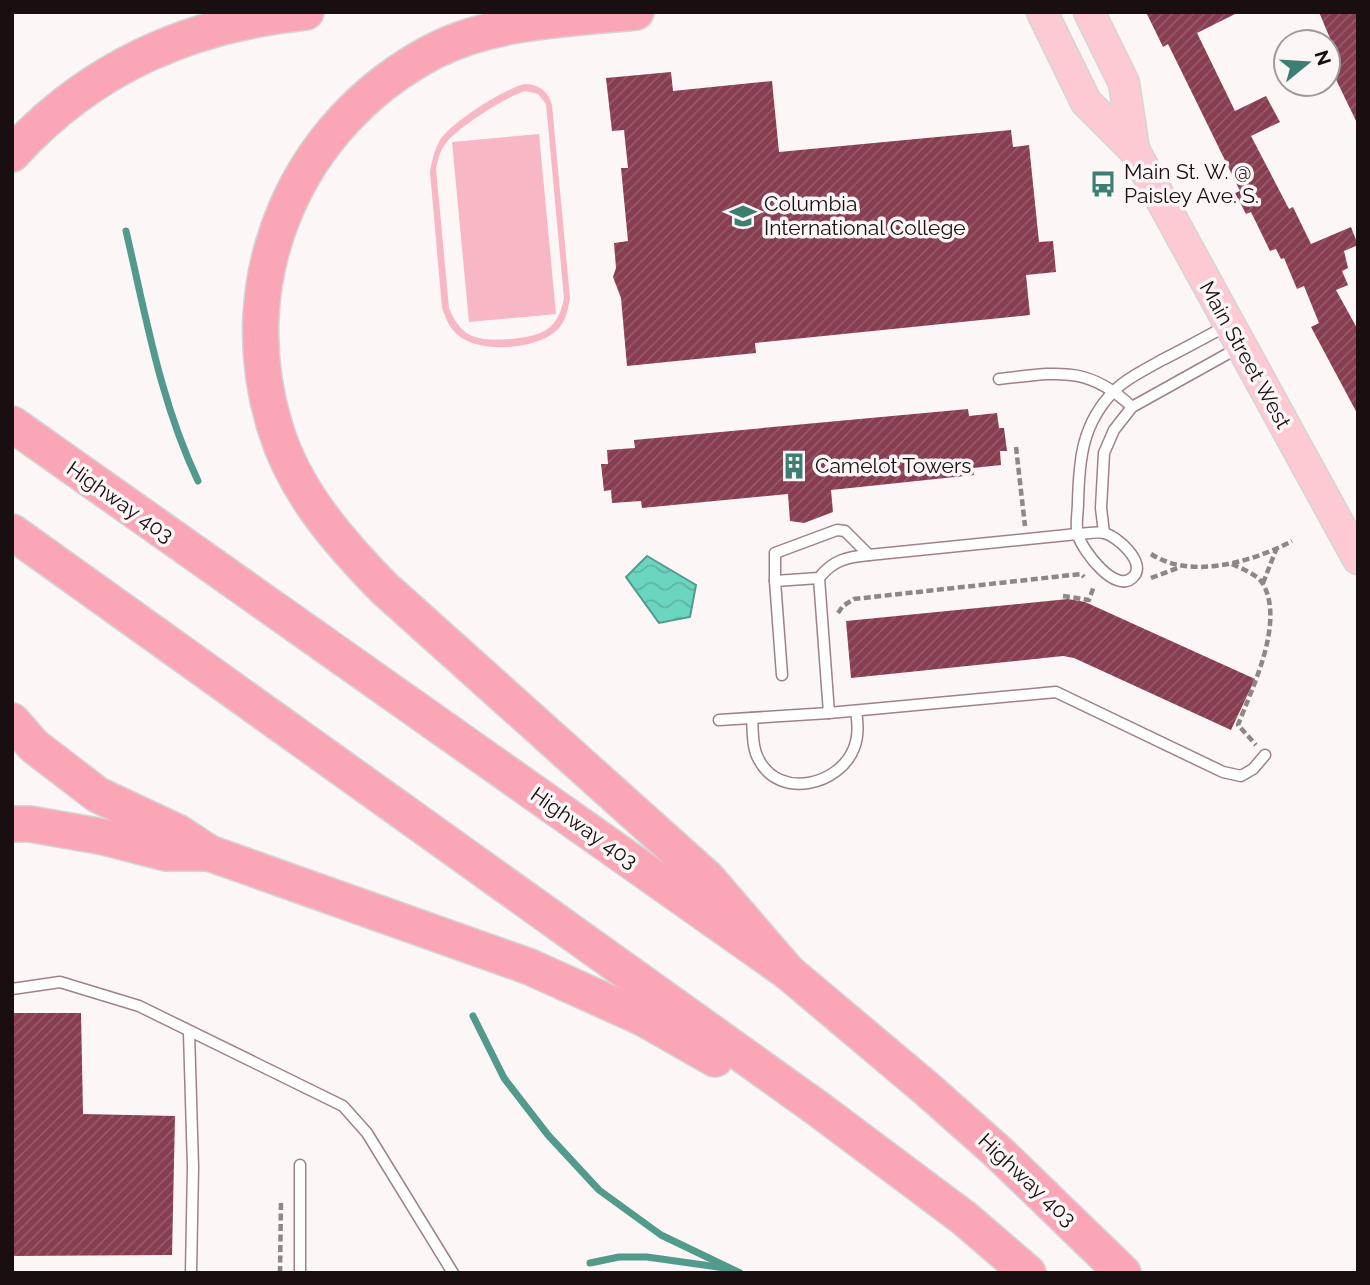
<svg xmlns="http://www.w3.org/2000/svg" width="1370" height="1285" font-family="Raleway,sans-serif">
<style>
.grass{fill:#f7b7c4;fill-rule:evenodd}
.water{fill:url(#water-waves);stroke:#529a8c;stroke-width:2}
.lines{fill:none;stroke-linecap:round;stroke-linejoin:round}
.stream{stroke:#529a8c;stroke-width:7}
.building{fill:url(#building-hatch)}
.lane-casing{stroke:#9e8287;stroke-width:13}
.primary-casing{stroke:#d6d4d4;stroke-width:33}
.highway-casing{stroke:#d6d4d4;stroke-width:38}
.path{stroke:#8e8687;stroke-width:4.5;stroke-dasharray:7 3.5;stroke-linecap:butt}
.lane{stroke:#fff;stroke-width:10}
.primary{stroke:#fdcad4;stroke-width:30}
.highway{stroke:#fba6b7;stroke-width:35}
.labels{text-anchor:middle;stroke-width:7;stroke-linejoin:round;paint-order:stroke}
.poi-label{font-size:21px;fill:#190f11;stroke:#fcf6f7;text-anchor:start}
.street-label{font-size:21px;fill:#190f11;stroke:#fcf6f7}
</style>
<defs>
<pattern id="water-waves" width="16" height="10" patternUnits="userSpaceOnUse" patternTransform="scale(1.75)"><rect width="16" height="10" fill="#6bd6c0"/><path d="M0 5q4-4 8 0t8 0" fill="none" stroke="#5cb6a4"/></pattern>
<pattern id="building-hatch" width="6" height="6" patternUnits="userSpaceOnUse" patternTransform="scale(1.75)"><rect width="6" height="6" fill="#883d50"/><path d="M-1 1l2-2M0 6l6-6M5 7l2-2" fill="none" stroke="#945c6a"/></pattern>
</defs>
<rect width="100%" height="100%" fill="#fcf6f7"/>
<g class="grass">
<path d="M524,84c15,0 24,7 28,21l18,193c-2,11 -4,22 -11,30 -19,22 -80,26 -101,7 -9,-7 -12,-17 -16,-27l-12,-136c2,-11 4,-22 10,-32 13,-19 63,-50 84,-56zM525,91l13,3 8,10 18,194c-6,33 -23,38 -54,41 -31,2 -48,1 -61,-31l-13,-139c2,-10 4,-19 10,-26 12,-16 60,-46 79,-52z"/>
<path d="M539,134l17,180 -87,8 -17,-180z"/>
</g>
<path class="water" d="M647,556l49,29 -6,32 -31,6 -33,-46z"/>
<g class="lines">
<g class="stream">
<path d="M126,231c20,85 34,170 72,250"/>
<path d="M473,1016l31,62 44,57 51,55 62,45 79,38"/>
<path d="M590,1263l29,-6h28l78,11"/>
</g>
</g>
<g class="building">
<path d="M1146,12h93l-42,21 38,78 31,-15 14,26 -29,14 38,73 4,-2 18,37 40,-17 7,18 -14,6 4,17 -6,3 6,14 -12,5 22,40v85l-47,-88 8,-4 -15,-37 -7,3 -13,-31 -3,1 -5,-10 -6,2 -19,-39 -5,2 -11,-21 5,-2 -43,-88 -29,-59 -5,3z"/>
<path d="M1319,12h39v113l-29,-60 10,-5z"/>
<path d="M671,72l2,19 99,-10 7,71 232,-22 2,17 16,-2 10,97 14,-1 3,31 -30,3 4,40 -275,28 1,10 -129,13 -6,-68 -8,-21 3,-9 -2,-25 14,-2 -7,-73h7l-4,-38 -12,1 -6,-53z"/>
<path d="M968,409l1,7 28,-3 2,15h5l3,23h-7l1,14 -28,3 1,7 -143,15 2,22 -29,11 -14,-2 -2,-27 -146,14 -1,-7 -29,2 -1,-13 -7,1 -3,-27h7l-1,-14 28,-2 -1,-8z"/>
<path d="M1068,599l17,3 170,77 -24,51 -157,-72 -11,-2 -212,22 -5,-57z"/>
<path d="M12,1013h69l2,101 92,2 -3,139 -160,1z"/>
</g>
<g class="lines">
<g class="lane-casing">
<g id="lane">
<path d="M1226,326c-22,12 -44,24 -66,35 -15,9 -32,16 -45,29 -33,33 -36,69 -37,113 0,9 -3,23 0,32 4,15 39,62 56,41 12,-14 -17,-40 -30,-43 -7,-2 -19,1 -27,1l-208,21c-22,2 -36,5 -50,23l10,135 227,-21 167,80 18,4 12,-7 12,-14"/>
<path d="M999,379c57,-6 88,-15 133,28"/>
<path d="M1104,533l-3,-25 3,-55 10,-23 18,-23 106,-59"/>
<path d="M775,581v-28l62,-23 8,1 24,24"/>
<path d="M782,675l-7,-94 44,-3"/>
<path d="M752,718c1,14 0,30 7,42 21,40 81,25 95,-12 5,-12 4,-25 2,-37"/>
<path d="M719,720l110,-7"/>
<path d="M12,989l48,-7 79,24 204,100 24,27 86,140"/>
<path d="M189,1032l4,135 -2,106"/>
<path d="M300,1273v-108"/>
</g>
</g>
<g class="primary-casing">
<g id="primary">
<path d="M1042,12l44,90 48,48 224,409"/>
<path d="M1089,12l35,71 10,67"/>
</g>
</g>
<g class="highway-casing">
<g id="highway">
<path d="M636,12c-67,7 -141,8 -202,39 -138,72 -205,227 -159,376 19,64 64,115 109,161l323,290 81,94"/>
<path d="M12,154c79,-87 178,-130 294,-142"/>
<path d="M12,424l776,548 139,117 71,63 125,121"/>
<path d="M12,532l805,576 147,110 64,55"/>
<path d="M12,721l22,25 64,49 79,37 32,21 321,114 113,51 72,41"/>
<path d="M12,824h18l74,13 62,16h39"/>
</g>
</g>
<g class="path">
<path d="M1016,447l9,79"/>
<path d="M1151,554c40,26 101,8 141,-13"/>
<path d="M1232,564c10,5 25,10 31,20 22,39 -11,104 -25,141l18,20"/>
<path d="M1151,578l29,-11"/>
<path d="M1263,583l13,-33"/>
<path d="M1063,596l26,4 5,-14"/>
<path d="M838,613l5,-7 11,-7 227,-25 3,3"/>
<path d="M280,1273l1,-72"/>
</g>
<use href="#lane" class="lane"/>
<use href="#primary" class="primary"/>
<use href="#highway" class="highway"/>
</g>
<defs>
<g id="bus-bare" transform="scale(2.1)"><path d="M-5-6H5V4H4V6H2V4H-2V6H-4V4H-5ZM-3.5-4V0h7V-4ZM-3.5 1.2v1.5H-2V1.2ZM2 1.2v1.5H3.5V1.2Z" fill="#3c7f72" stroke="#fcf6f7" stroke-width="2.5" paint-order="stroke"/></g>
<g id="school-bare" transform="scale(2.1)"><path d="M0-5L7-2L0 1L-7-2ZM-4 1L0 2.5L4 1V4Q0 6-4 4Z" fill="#3c7f72" stroke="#fcf6f7" stroke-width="2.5" paint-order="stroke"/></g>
<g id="building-bare" transform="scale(2.1)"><path d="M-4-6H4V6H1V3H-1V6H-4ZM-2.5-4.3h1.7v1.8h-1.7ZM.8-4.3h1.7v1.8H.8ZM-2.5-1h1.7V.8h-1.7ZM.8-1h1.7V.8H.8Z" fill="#3c7f72" stroke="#fcf6f7" stroke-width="2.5" paint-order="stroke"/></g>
</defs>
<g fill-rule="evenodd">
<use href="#bus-bare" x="1103" y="184"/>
<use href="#school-bare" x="743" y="216"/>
<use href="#building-bare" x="794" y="466"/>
</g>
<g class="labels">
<g class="poi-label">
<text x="1124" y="179">Main St. W. @<tspan x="1124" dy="24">Paisley Ave. S.</tspan></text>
<text x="764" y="211">Columbia<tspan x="764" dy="24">International College</tspan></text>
<text x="815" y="473">Camelot Towers</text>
</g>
<g class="street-label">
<text transform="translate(1245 355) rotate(61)" y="7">Main Street West</text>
<text transform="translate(120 502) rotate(35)" y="7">Highway 403</text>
<text transform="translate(584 828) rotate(35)" y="7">Highway 403</text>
<text transform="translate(1027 1180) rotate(43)" y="7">Highway 403</text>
</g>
</g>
<rect width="1370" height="1285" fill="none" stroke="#190f11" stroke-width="28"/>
<g transform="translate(1307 63) rotate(72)"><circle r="33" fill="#fcf6f7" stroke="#a19a9b" stroke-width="2"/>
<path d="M0-5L12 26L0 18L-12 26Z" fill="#3c7f72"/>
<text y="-10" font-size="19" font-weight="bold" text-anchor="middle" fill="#190f11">N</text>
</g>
</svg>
